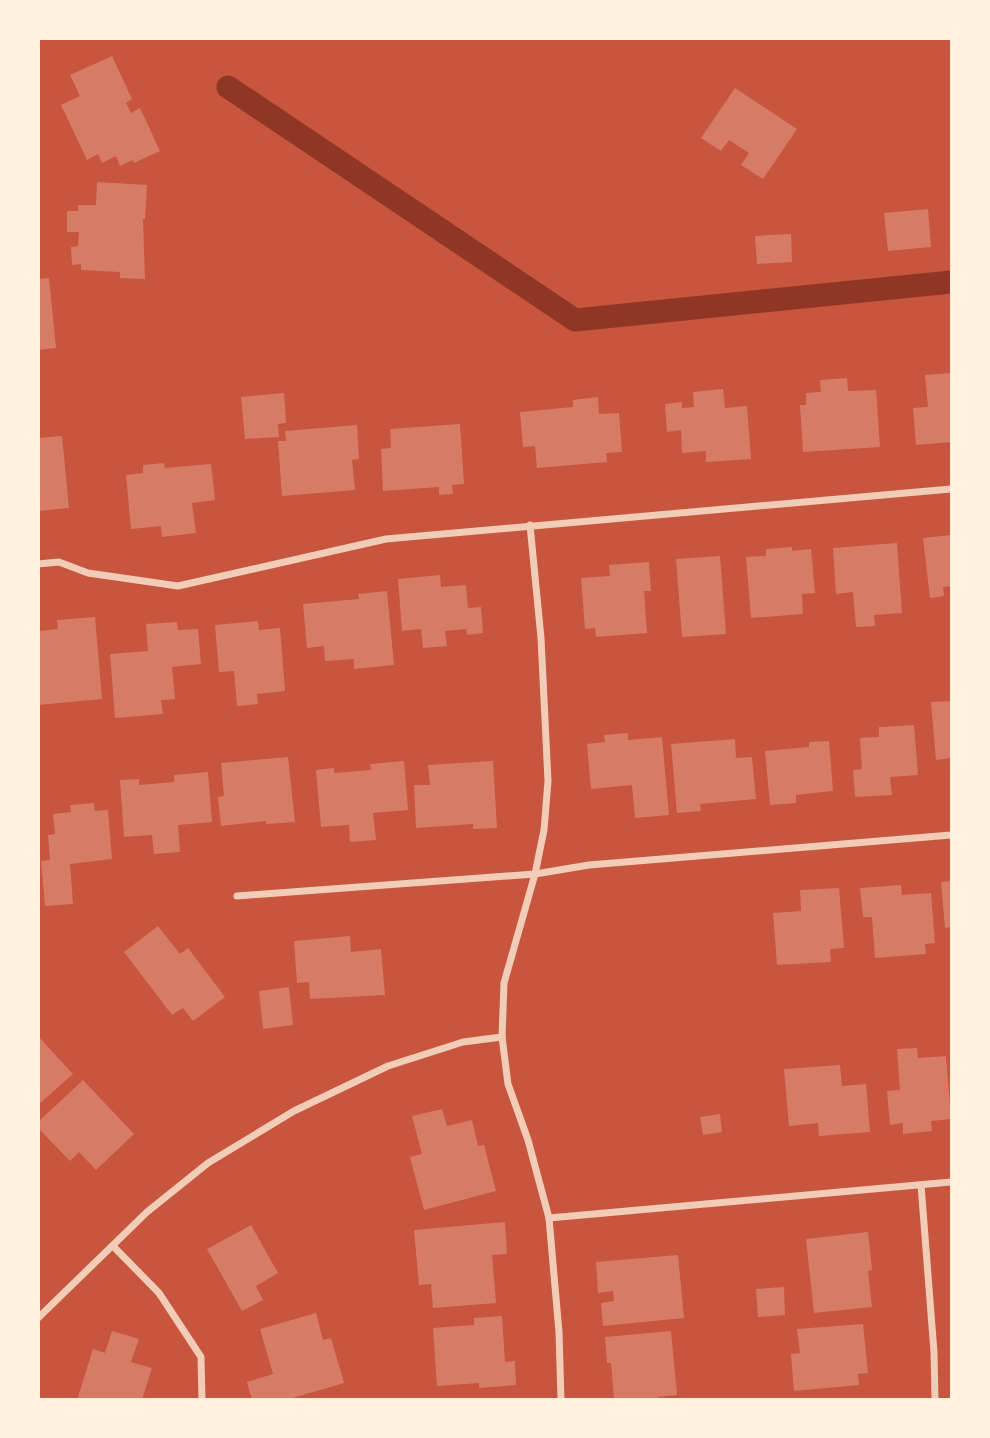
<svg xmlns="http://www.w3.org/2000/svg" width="990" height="1438" font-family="'DM Sans',sans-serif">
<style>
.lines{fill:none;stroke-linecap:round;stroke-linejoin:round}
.canal{stroke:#8f3625;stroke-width:23}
.building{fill:#d67c66}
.minor{stroke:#f1ccb7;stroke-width:7}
</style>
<rect width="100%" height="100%" fill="#c8553d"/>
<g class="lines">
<path class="canal" d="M228,87l347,233 376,-38"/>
</g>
<g class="building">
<path d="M112,56l20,43 -6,4 5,10 9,-5 20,43 -26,12 -1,-3 -13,6 -4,-10 -14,7 -4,-9 -11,6 -26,-55 19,-9 -10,-21z"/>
<path d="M735,88l62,41 -34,50 -22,-14 8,-12 -20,-13 -8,11 -20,-13z"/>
<path d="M97,182l50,3 -2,34h-2l2,60 -25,-1v-6l-39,-2v-6l-9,1 -1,-18 7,-1 1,-14h-12v-21h11v-6h18z"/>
<path d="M928,209l3,38 -43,4 -4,-38z"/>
<path d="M791,234l1,28 -35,2 -2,-28z"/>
<path d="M49,278l7,70 -18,2v-71z"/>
<path d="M951,373v69l-35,3 -3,-37 15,-1 -3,-32z"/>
<path d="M847,378l1,13 28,-1 4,57 -77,5 -3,-47h6v-12l15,-1 -1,-12z"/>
<path d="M723,389l2,19 22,-2 4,53 -45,3v-11l-24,2 -1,-23 -14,2 -2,-28 17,-2v6l12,-1 -1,-15z"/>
<path d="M284,393l2,30 -8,1 1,13 -34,2 -4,-42z"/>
<path d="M598,397l1,17 20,-1 3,39 -16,1 1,9 -70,6 -2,-22 -12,1 -3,-35 53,-5v-7z"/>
<path d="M460,424l4,60 -12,1 1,9 -14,1v-8l-56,4 -2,-42 10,-1 -1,-19z"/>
<path d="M357,425l2,34 -7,1 3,30 -73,6 -4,-55h8l-1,-10z"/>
<path d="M62,436l7,72 -31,3v-73z"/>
<path d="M164,463l1,5 46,-4 4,36 -23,3 4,30 -34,4 -1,-11 -30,3 -5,-54 17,-2v-8z"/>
<path d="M951,535v51l-8,1 1,9 -14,2 -7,-60z"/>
<path d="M897,543l5,70 -28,2 1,11 -19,1 -3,-35 -17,2 -3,-46z"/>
<path d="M792,547v4l19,-2 4,44 -13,1 1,20 -52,4 -5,-61 20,-1v-7z"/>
<path d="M720,556l6,78 -44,3 -6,-78z"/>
<path d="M649,562l2,29h-7l3,42 -51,4 -1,-9 -10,1 -4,-51 29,-2 -1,-11z"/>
<path d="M440,575l1,12 25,-2 2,23 13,-1 2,26 -16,2 -1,-6 -21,2 2,15 -24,2 -2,-19 -19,2 -4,-52z"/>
<path d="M387,591l7,74 -40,4v-10l-29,2 -1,-15 -17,2 -4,-44 56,-5 -1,-5z"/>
<path d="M95,617l7,82 -64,6v-74l20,-2 -1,-9z"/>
<path d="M258,621l1,9 21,-2 5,63 -28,3 1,10 -21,2 -3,-35 -15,1 -4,-47z"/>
<path d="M177,622l1,8 20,-1 3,35 -29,3 3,32 -14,1 2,14 -48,4 -5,-64 38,-3 -2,-27z"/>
<path d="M951,701v57l-15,2 -5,-58z"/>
<path d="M914,725l4,50 -28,2 2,18 -37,2 -2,-27 9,-1 -2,-31 19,-1v-10z"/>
<path d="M628,733v7l34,-3 7,78 -34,3 -3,-33 -41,4 -4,-45 18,-2 -1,-7z"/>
<path d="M735,739l1,19 16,-1 4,42 -56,5 1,7 -24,2 -6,-69z"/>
<path d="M829,741l4,50 -37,4v8l-26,2 -5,-54 44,-4v-5z"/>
<path d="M288,757l7,65 -29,2v-3l-45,5 -3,-29 6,-1 -3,-33z"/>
<path d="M404,761l4,49 -35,3 3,27 -26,2 -1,-17 -28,2 -5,-57 18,-2v5l37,-3 -1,-6z"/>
<path d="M493,761l4,67 -24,1v-5l-57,4 -2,-43h16l-2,-20z"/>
<path d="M208,772l4,50 -34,3 2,27 -26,2 -2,-19 -28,2 -4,-57 19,-1v6l35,-3v-7z"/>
<path d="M94,803l1,8 13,-1 4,49 -42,5 3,40 -28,2 -4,-45 9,-1 -2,-25 7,-1 -2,-20 18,-2 -1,-7z"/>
<path d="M951,881v46l-6,1 -4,-46z"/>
<path d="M901,885l1,10 29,-2 4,50 -10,1 1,10 -51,4 -3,-41h-9l-3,-29z"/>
<path d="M839,888l5,60 -14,1 1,13 -54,3 -4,-52 28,-2 -1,-21z"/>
<path d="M158,926l22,28 8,-6 37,49 -32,24 -10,-13 -11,7 -48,-63z"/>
<path d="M350,936l1,16 30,-3 4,46 -75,4 -1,-17 -12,1 -3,-42z"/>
<path d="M289,987l4,38 -30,4 -4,-38z"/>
<path d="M38,1036l35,38 -35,31z"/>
<path d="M917,1048l1,10 28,-2 5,63 -20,2 1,10 -29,3v-11l-13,2 -3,-34 13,-1 -3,-41z"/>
<path d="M840,1065l2,21 24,-2 4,48 -51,4 -1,-13 -29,3 -5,-57z"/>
<path d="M83,1080l51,54 -38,36 -17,-18 -9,9 -32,-33v-6z"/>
<path d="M442,1109l5,17 25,-6 6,26 6,-1 12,46 -72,19 -14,-53 12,-3 -10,-38z"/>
<path d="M720,1114l2,18 -19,3 -3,-18z"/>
<path d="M505,1222l2,32 -15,1 4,48 -63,5 -2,-24 -12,1 -5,-55z"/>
<path d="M251,1225l27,48 -22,13 7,14 -21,11 -35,-62z"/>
<path d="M868,1232l4,38 -4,1 4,36 -58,6 -8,-74z"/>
<path d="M678,1255l6,63 -81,8 -2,-23 13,-2 -1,-10 -15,2 -2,-31z"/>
<path d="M784,1287l1,28 -27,2 -2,-28z"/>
<path d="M316,1313l7,27 8,-2 13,45 -58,17h-34l-5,-18 26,-8 -13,-45z"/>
<path d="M502,1316l3,46 10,-1 1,24 -37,3v-5l-42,3 -4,-58 41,-3v-7z"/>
<path d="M863,1324l5,49 -10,1 1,11 -65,6 -3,-37 9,-1 -3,-24z"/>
<path d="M112,1331l27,8 -8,23 21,6 -10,32h-65l16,-51 12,4z"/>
<path d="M671,1331l6,64 -19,2v3h-44l-3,-37h-4l-2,-26z"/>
</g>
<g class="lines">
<g class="minor">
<path d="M530,525l11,113 7,143 -4,49 -9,44 -31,109 -2,54 6,47 20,56 21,78 10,114 2,68"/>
<path d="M38,564l21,-2 29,11 90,13 208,-47 565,-50"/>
<path d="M237,896l298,-22 54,-9 362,-30"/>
<path d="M921,1185l13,167 1,48"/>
<path d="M549,1218l402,-36"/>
<path d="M113,1246l46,47 42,64 1,43"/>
<path d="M38,1318l109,-106 61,-49 86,-52 94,-45 75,-24 39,-5"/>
</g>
</g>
<rect width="990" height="1438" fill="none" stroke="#fff3e0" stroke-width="80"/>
</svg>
